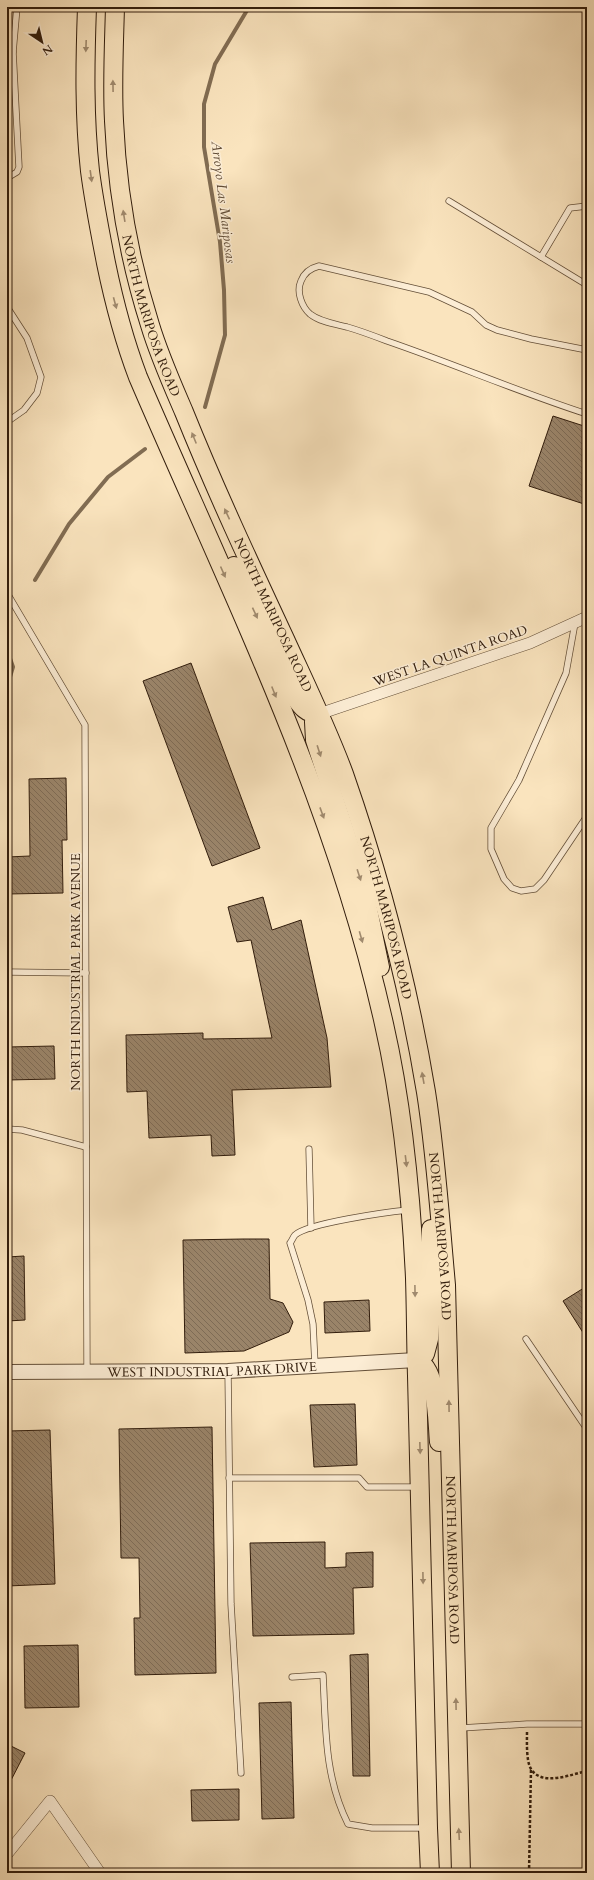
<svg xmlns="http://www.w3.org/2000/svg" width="594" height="1880" font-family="Cardo,serif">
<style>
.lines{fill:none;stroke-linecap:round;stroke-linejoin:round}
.stream{stroke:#816c52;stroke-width:4}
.building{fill:url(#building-back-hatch);stroke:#321d0c}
.service-casing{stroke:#644f38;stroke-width:7}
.minor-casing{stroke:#644f38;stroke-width:12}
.tertiary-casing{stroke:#644f38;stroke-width:16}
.trunk-casing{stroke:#321d0c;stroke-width:20}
.path{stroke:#321d0c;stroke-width:2.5;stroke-dasharray:3 2;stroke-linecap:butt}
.service{stroke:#fcedd5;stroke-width:5.5}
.minor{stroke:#fcedd5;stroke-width:11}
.tertiary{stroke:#fcedd5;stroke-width:14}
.trunk{stroke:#fae4be;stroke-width:18}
.oneway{fill:#a08a6e}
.labels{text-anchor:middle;stroke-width:3;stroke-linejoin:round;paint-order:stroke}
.street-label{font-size:13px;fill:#321d0c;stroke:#fcedd5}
.water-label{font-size:14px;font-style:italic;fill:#604b35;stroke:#fcedd5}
</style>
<defs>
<pattern id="building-back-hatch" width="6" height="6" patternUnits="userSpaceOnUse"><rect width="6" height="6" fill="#9a8469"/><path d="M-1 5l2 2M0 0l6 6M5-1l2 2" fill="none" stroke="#7e6b55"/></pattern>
</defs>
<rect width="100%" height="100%" fill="#fae4be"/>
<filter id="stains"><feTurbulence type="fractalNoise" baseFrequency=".005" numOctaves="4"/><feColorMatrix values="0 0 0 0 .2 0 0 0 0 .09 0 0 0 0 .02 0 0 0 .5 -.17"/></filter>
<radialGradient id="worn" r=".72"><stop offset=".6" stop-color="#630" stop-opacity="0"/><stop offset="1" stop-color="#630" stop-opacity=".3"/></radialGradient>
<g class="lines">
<g class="stream">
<path d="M205,407l20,-72 -1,-45 -4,-48 -16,-95v-43l11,-40 34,-57"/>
<path d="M35,580l34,-56 39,-47 37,-28"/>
<path d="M7,650l6,17 -6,20"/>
</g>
</g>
<g class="building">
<path d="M553,416l34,11v78l-58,-19z"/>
<path d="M191,663l69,185 -48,18 -69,-185z"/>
<path d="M66,778l1,62h-5l1,53 -56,1v-37l23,-1 -1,-77z"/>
<path d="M263,897l9,33 29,-10 26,118 4,49 -99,3 3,65 -23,1 -1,-21 -62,3 -2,-47 -20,1 -1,-57 77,-2v6l69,-1 -21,-98 -14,2 -9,-35z"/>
<path d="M54,1046l1,33 -48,1v-33z"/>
<path d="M243,1239h26l1,60 13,4 10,19 -4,10 -45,19 -59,2 -2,-113z"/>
<path d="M24,1256l1,64 -18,1v-64z"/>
<path d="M587,1286v53l-24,-38z"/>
<path d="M369,1300l1,31 -45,2 -1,-31z"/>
<path d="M355,1404l2,61 -43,2 -4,-62z"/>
<path d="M212,1427l4,246 -81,2 -1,-57h6l-1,-60h-18l-2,-129z"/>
<path d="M50,1430l5,154 -48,2v-155z"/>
<path d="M325,1542v26l21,-1v-14l27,-1v35l-20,1 1,46 -101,2 -3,-93z"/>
<path d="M78,1645l1,62 -54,1 -1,-62z"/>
<path d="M368,1654l2,122h-17l-3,-121z"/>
<path d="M291,1702l3,116 -32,1 -3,-116z"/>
<path d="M7,1744l18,9 -18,35z"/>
<path d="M239,1789v31l-47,1 -1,-31z"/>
</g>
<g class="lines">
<g class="service-casing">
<g id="service">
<path d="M7,63l6,-11 4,-45"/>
<path d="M7,178l10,-6 2,-5 -6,-115"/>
<path d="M449,201l138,84"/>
<path d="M541,257l29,-49 17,-2"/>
<path d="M7,307l20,31 14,39 -4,16 -13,17 -17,12"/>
<path d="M587,350l-56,-11 -34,-9 -11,-5 -14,-13 -43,-20 -110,-26c-8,2 -15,7 -18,15 -5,11 1,26 9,33 10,8 25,10 37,13 14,4 27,9 40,14 67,23 132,51 200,73"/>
<path d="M7,593l78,132 2,646"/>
<path d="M575,623l-9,50 -47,107 -28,48v21l13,30 8,9 9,3 14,-2 9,-9 43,-64"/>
<path d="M7,972l79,1"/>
<path d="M7,1129l15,1 64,17"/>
<path d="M309,1149l2,79"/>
<path d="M526,1339l61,90"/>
<path d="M315,1365l-2,-41 -5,-24 -18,-57c2,-2 3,-6 5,-8 13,-12 93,-23 113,-25"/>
<path d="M228,1371l3,233 10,169"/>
<path d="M229,1478h130l8,9h52"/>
<path d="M292,1677l31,-2c3,53 1,101 25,149l24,4h54"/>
<path d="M461,1728l66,-4h60"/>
</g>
</g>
<g class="minor-casing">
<g id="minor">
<path d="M319,714l211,-71 57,-26"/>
<path d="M7,1854l43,-53 50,72"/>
</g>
</g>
<g class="tertiary-casing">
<g id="tertiary">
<path id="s1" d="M7,1372l221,-1 188,-11"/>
</g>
</g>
<g class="trunk-casing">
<g id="trunk">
<path d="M87,7c-2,55 -3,109 3,164 4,31 10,61 16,92 8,39 18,77 32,114 91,212 196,421 246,647 19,83 27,169 31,254 1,32 1,65 2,98 5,150 8,301 11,452l2,45"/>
<path id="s2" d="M115,7c-1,38 -3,76 -1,114 3,69 15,138 36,204 9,30 22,59 34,87 31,77 66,152 101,227 20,44 42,89 59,135 36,103 64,209 82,318 10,63 14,128 20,193l15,588"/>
<path d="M234,566l60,130c7,10 12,18 25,18"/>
<path d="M319,714l-5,8 1,18 49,150 16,77"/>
<path d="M416,1360c22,7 21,63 23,82"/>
<path d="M416,1360l9,-6 4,-15 2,-110"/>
</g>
</g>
<g class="path">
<path d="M527,1732c0,9 -1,29 4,37 11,18 41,5 56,2"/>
<path d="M529,1873l2,-104"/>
</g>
<use href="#service" class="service"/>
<use href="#minor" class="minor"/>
<use href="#tertiary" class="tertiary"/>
<use href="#trunk" class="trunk"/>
</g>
<defs><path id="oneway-solid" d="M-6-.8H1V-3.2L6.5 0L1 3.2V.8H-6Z"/></defs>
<g class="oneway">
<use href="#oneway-solid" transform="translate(86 46) rotate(92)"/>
<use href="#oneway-solid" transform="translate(113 86) rotate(-91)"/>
<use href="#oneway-solid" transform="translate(91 176) rotate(82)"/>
<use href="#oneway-solid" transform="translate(124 216) rotate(-99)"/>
<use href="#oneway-solid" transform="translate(115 303) rotate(75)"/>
<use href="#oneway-solid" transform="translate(194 438) rotate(-112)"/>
<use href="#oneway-solid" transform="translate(227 514) rotate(-115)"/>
<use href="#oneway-solid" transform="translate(223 572) rotate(66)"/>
<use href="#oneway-solid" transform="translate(255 613) rotate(65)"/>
<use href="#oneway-solid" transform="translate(274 692) rotate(68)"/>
<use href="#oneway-solid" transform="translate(319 751) rotate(72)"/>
<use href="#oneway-solid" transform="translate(322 813) rotate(70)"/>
<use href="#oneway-solid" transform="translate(359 875) rotate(72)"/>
<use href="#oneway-solid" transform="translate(361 937) rotate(74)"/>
<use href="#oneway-solid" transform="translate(423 1078) rotate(-100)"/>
<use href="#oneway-solid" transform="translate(406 1161) rotate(83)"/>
<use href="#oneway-solid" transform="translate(415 1291) rotate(89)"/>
<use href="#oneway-solid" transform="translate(449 1406) rotate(-91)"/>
<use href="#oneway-solid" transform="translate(420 1448) rotate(88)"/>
<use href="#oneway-solid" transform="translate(423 1578) rotate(89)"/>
<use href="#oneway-solid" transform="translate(456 1704) rotate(-91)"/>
<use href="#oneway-solid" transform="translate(459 1834) rotate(-93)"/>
</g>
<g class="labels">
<g class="street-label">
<text dy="5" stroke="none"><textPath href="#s2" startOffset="313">NORTH MARIPOSA ROAD</textPath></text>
<text dy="5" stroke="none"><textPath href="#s2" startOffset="637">NORTH MARIPOSA ROAD</textPath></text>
<text transform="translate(450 655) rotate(-19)" y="5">WEST LA QUINTA ROAD</text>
<text dy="5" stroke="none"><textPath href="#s2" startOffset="961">NORTH MARIPOSA ROAD</textPath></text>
<text transform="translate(75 972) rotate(-90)" y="5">NORTH INDUSTRIAL PARK AVENUE</text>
<text dy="5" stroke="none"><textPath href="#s2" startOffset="1285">NORTH MARIPOSA ROAD</textPath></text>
<text dy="5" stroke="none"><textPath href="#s1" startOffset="205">WEST INDUSTRIAL PARK DRIVE</textPath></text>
<text dy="5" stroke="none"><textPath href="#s2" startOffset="1609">NORTH MARIPOSA ROAD</textPath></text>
</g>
<g class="water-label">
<text transform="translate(224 202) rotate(83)" y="5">Arroyo Las Mariposas</text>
</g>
</g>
<rect width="594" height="1880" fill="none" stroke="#fae4be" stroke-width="24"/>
<rect x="8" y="8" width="578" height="1864" fill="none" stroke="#321d0c" stroke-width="2"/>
<rect x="12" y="12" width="570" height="1856" fill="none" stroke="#321d0c"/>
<g transform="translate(42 42) rotate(145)" stroke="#fcedd5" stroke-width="3" paint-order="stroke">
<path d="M0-3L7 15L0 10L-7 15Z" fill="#321d0c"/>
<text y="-6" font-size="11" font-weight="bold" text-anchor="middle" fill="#321d0c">N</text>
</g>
<rect width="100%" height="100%" filter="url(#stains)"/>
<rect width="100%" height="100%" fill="url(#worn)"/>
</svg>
